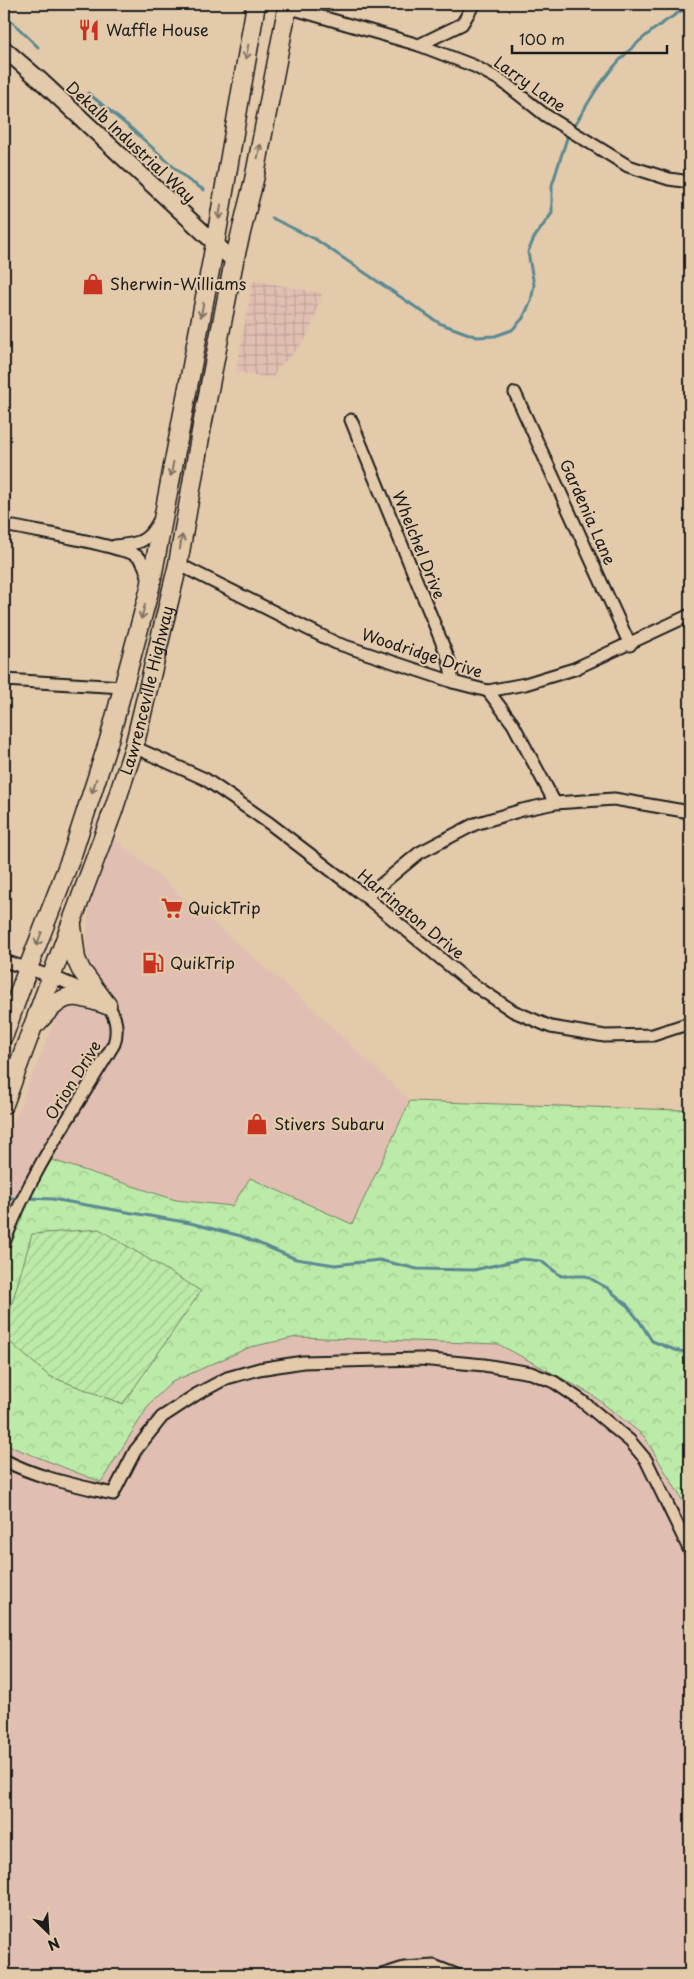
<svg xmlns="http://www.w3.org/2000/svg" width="694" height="1979" font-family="'Playpen Sans',sans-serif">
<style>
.built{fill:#e0bfb2}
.industrial{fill:url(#industrial-grid)}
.forest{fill:url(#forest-crowns);stroke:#6c8362}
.garden{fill:url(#garden-furrows);stroke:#6c8362}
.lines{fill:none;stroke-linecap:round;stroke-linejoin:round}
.stream{stroke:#5a8992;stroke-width:3}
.minor-casing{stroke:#1c1c1c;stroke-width:15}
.secondary-casing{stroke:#1c1c1c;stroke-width:19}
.trunk-casing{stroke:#1c1c1c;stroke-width:21}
.minor{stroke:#e3caab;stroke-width:11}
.secondary{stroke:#e3caab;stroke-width:15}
.trunk{stroke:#e3caab;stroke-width:18}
.oneway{stroke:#807364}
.labels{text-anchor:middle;stroke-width:4;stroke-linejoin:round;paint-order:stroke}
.poi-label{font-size:16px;fill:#1c1c1c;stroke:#e3caab;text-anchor:start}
.street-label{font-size:16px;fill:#1c1c1c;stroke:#e3caab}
</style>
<defs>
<pattern id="industrial-grid" width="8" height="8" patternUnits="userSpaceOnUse" patternTransform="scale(1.25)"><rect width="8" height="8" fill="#e0bfb2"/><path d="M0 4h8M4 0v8" fill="none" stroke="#c0a498"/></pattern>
<pattern id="forest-crowns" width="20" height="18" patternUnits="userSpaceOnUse" patternTransform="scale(1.25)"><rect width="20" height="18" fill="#bceaa8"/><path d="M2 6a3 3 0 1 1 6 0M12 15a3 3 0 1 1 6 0" fill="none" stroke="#a1c890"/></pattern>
<pattern id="garden-furrows" width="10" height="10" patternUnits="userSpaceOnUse" patternTransform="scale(1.25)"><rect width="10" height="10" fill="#bceaa8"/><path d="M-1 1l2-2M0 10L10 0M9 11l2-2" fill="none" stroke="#a1c890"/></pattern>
</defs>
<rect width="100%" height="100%" fill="#e3caab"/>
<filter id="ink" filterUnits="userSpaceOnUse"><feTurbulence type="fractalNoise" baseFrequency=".02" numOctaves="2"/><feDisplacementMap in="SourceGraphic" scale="10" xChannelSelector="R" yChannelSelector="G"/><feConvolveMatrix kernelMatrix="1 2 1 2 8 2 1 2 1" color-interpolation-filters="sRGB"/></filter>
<g filter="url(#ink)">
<g class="built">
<path d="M93,820l215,184 102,97 -58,123 -102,-46 -17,28 -57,-6 -130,-42 -23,47 -19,51v-111l57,-140 25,-46z"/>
<path d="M297,1337l201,7 93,50 53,42 36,60 10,21v458h-686v-531l97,38 50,-80 21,-20 78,-35z"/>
</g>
<path class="industrial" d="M253,280l69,13 -10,32 -8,16 -15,17 -11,9 -5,11 -37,-6z"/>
<path class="forest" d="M410,1101l269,9 11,-2v409l-10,-21 -36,-60 -53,-42 -93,-50 -201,-7 -47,10 -78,35 -21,20 -50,80 -97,-38v-188l19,-51 23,-47 130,42 56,6 18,-28 102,46z"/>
<path class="garden" d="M99,1229l102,62 -78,113 -74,-28 -45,-39v-6l28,-97z"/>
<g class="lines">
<g class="stream">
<path d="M4,14l34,33"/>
<path d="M88,93l45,37 55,50 16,10"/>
<path d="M574,126c9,-14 17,-29 27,-43 23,-32 55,-58 89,-77"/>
<path d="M272,218l43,21 124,84 38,14 18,-1 17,-6 11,-12 8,-17 3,-16 -6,-33 6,-14 18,-25v-28l15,-47"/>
<path d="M4,1198h17"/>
<path d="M27,1198l25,1 138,24 51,13 55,23 39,6 44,-5 38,9 57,1 48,-11 19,2 20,15h25l21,12 19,16 14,18 12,19 23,9 15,3"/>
</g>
<g class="minor-casing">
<g id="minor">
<path d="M287,7l132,38 55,21 28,15 43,34 83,51 41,13 21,3"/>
<path d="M419,45l43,-21 12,-20"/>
<path d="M515,393l115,252"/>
<path d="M351,420l98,240 4,22"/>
<path d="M4,525c38,8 76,13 113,24 7,2 16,3 21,8 7,5 9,16 11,24"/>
<path d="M115,546c23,-2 32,-3 44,-25"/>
<path d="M178,564l158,79 117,39 35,9 37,-7 49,-15 116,-54"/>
<path d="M4,680l119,7"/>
<path d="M488,691l25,33 42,79"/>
<path d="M134,747l71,32 64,44 97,74 102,84 45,30 38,16 54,9 48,-1 37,-12"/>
<path d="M366,897l53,-44 56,-29 47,-14 33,-7 59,-4 76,13"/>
<path d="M4,961c31,10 77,23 102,44 11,9 12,27 8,39 -39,66 -84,127 -110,199"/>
<path d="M4,1460c34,18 72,25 109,34l22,-43 27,-34 35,-23 30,-16 32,-9 44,-7 117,-3 64,6 47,8 23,9 28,19 48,40 16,19 44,91"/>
<path d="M382,1975l22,-7 30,-2 23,9"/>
</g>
</g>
<g class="secondary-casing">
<path id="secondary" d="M4,49l36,31 194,181"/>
</g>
<g class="trunk-casing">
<g id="trunk">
<path d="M72,926l4,33 5,11 26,35"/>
<path d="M37,1023c28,-31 31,-31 70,-18"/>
<path d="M4,1035l24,-67 44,-113 37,-115 41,-152 65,-344 41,-240"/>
<path id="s1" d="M4,1104l109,-293 21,-64 44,-183 24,-138 32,-165 20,-81 34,-176"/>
</g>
</g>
<use href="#minor" class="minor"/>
<use href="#secondary" class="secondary"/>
<use href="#trunk" class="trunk"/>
</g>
<defs><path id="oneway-shaft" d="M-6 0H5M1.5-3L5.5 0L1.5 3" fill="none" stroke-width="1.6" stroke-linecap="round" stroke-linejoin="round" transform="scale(1.25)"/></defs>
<g class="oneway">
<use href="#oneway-shaft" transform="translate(247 52) rotate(100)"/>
<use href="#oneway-shaft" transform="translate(259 151) rotate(-79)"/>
<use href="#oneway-shaft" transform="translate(220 212) rotate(98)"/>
<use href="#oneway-shaft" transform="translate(202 310) rotate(101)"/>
<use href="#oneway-shaft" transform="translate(172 469) rotate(101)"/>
<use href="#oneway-shaft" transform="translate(181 542) rotate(-81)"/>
<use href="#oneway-shaft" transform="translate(143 612) rotate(105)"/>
<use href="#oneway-shaft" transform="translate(94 786) rotate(108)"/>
<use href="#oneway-shaft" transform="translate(39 939) rotate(111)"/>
</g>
</g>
<defs>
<g id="restaurant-bare" transform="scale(1.725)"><path d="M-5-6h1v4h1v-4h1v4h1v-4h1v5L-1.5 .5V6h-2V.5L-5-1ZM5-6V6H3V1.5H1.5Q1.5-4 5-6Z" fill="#c8321e" stroke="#e3caab" stroke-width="2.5" paint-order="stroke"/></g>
<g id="shop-bare" transform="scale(1.725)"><path d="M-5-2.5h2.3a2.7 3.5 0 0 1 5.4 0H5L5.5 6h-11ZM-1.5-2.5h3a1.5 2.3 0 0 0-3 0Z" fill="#c8321e" stroke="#e3caab" stroke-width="2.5" paint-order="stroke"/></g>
<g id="supermarket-bare" transform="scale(1.725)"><path d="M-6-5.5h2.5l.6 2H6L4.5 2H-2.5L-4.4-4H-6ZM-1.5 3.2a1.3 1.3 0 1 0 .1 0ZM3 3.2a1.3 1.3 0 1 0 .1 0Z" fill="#c8321e" stroke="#e3caab" stroke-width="2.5" paint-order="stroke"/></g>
<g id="fuel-bare" transform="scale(1.725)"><path d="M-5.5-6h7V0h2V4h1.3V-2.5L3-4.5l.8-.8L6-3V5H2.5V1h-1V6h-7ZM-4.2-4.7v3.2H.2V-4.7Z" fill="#c8321e" stroke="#e3caab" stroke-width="2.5" paint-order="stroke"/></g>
</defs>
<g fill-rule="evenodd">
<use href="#restaurant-bare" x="89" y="30"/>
<use href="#shop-bare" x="93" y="284"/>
<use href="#supermarket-bare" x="172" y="908"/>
<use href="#fuel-bare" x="153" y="963"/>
<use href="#shop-bare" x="257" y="1124"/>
</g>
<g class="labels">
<g class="poi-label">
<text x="106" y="36">Waffle House</text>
<text x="110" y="290">Sherwin-Williams</text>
<text x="188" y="914">QuickTrip</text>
<text x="170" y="969">QuikTrip</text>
<text x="274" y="1130">Stivers Subaru</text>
</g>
<g class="street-label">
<text transform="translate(530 84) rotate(35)" y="6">Larry Lane</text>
<text transform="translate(131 142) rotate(43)" y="6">Dekalb Industrial Way</text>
<text transform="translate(588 512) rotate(66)" y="6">Gardenia Lane</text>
<text transform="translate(419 545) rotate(68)" y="6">Whelchel Drive</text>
<text transform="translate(422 653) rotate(18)" y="6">Woodridge Drive</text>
<text dy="6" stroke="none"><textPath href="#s1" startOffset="438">Lawrenceville Highway</textPath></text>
<text transform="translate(411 914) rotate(39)" y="6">Harrington Drive</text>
<text transform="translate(73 1080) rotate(-58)" y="6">Orion Drive</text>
</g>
</g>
<rect width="694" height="1979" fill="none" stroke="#e3caab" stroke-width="20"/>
<rect x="10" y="10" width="674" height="1959" fill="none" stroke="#1c1c1c" stroke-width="2" filter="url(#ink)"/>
<g transform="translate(48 1932) rotate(155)" stroke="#e3caab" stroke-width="4" paint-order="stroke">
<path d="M0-4L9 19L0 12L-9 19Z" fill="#1c1c1c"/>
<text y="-8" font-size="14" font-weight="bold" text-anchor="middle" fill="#1c1c1c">N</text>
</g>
<path d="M512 45v8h155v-8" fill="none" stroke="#1c1c1c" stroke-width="2.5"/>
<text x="519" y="45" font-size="15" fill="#1c1c1c" stroke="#e3caab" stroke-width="4" paint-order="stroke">100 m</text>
</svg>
